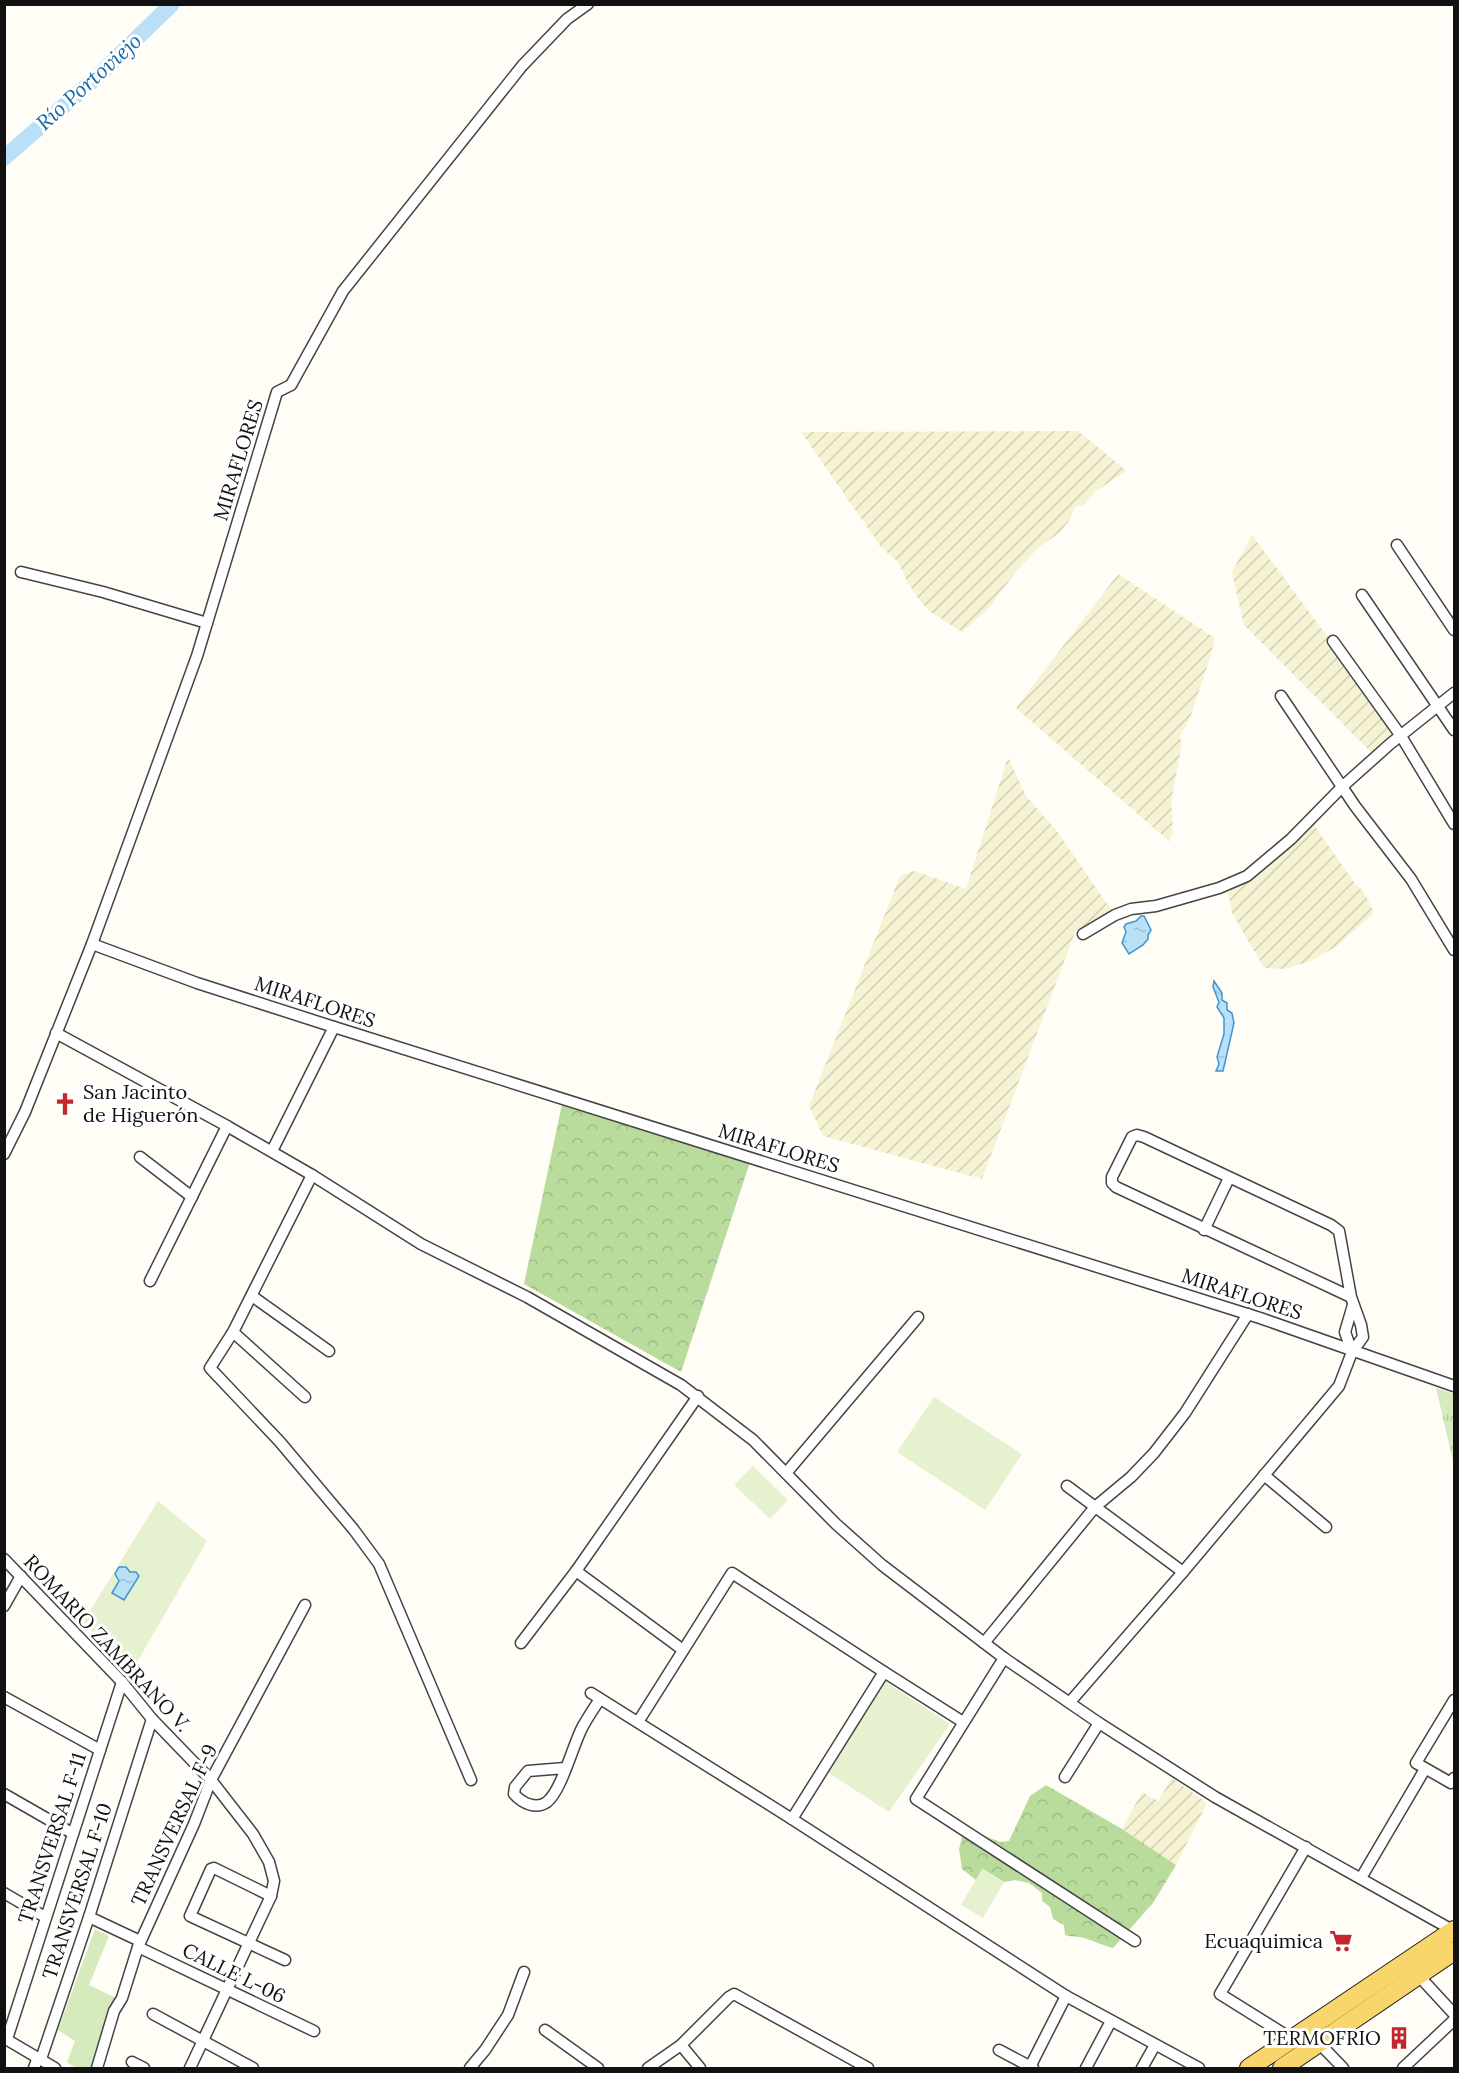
<svg xmlns="http://www.w3.org/2000/svg" width="1459" height="2073" font-family="Lora,serif">
<style>
.farmland{fill:url(#farmland-furrows)}
.grass{fill:#d5ebbd}
.forest{fill:url(#forest-crowns)}
.park{fill:url(#park-tufts)}
.pitch{fill:#e6f2cf}
.water{fill:url(#water-ripples);stroke:#3f96cf;stroke-width:1.5}
.lines{fill:none;stroke-linecap:round;stroke-linejoin:round}
.river{stroke:#b9e0f7;stroke-width:16}
.minor-casing{stroke:#444;stroke-width:13}
.primary-casing{stroke:#222;stroke-width:20}
.minor{stroke:#fff;stroke-width:10}
.primary{stroke:#f9d66b;stroke-width:18}
.labels{text-anchor:middle;stroke-width:6;stroke-linejoin:round;paint-order:stroke}
.street-label{font-size:20px;fill:#111;stroke:#fff}
.poi-label{font-size:20px;fill:#111;stroke:#fff;text-anchor:end}
.water-label{font-size:21px;font-style:italic;fill:#1768a6;stroke:#fff}
</style>
<defs>
<pattern id="farmland-furrows" width="10" height="10" patternUnits="userSpaceOnUse" patternTransform="scale(1.5)"><rect width="10" height="10" fill="#f6f3d4"/><path d="M-1 1l2-2M0 10L10 0M9 11l2-2" fill="none" stroke="#d2cfb5"/></pattern>
<pattern id="forest-crowns" width="20" height="18" patternUnits="userSpaceOnUse" patternTransform="scale(1.5)"><rect width="20" height="18" fill="#b9dc9c"/><path d="M2 6a3 3 0 1 1 6 0M12 15a3 3 0 1 1 6 0" fill="none" stroke="#9ebc85"/></pattern>
<pattern id="park-tufts" width="24" height="20" patternUnits="userSpaceOnUse" patternTransform="scale(1.5)"><rect width="24" height="20" fill="#d5ebbd"/><path d="M3 7l-1-3M5 7V3M7 7l1-3M15 17l-1-3M17 17v-4M19 17l1-3" fill="none" stroke="#b6c8a1"/></pattern>
<pattern id="water-ripples" width="26" height="14" patternUnits="userSpaceOnUse" patternTransform="scale(1.5)"><rect width="26" height="14" fill="#b9e0f7"/><path d="M2 4q2-2 4 0t4 0M15 11q2-2 4 0t4 0" fill="none" stroke="#9ebfd3"/></pattern>
</defs>
<rect width="100%" height="100%" fill="#fffdf5"/>
<g class="farmland">
<path d="M1078,431l49,40 -31,20 -11,13 -10,3 -6,14 -10,12 -21,15 -23,25 -27,36 -26,23 -30,-19 -13,-13 -11,-17 -10,-21 -17,-15 -80,-115z"/>
<path d="M1252,535l149,201 -25,21 -132,-132 -12,-53z"/>
<path d="M1118,574l97,64 -6,23 -19,57 -11,19 3,5 -11,61 2,28 -4,10 -153,-133z"/>
<path d="M1008,757l18,39 30,34 59,85 -39,15 -94,249 -159,-43 -14,-30 91,-230 14,-5 52,18z"/>
<path d="M1310,819l45,65 9,8 10,21 -37,33 -26,15 -27,8 -20,-1 -32,-55 -4,-21z"/>
<path d="M1172,1778l35,25 -31,62 -54,-36 20,-37 16,9z"/>
</g>
<path class="grass" d="M95,1929l14,7 -20,49 27,13 -24,70h-16l-9,-6 8,-21 -17,-11z"/>
<g class="forest">
<path d="M562,1104l188,58 -69,210 -157,-88z"/>
<path d="M1046,1785l76,44 54,36 -23,38 -40,45c-9,-2 -28,-11 -34,-11 -5,-1 -9,0 -14,-2l-1,-10 -11,-6 -3,-12 -8,-6v-8l-13,-10 -14,-3 -11,2 -21,-13 -7,11 -14,-11 -3,-20 3,-12 23,-1 15,6 9,-1 21,-45z"/>
</g>
<path class="park" d="M1436,1388l18,6v71z"/>
<g class="pitch">
<path d="M934,1397l88,57 -37,56 -88,-58z"/>
<path d="M753,1466l35,34 -18,19 -36,-34z"/>
<path d="M158,1501l49,40 -75,130 -49,-49z"/>
<path d="M884,1681l66,43 -61,88 -65,-42z"/>
<path d="M982,1869l22,13 -21,36 -22,-13z"/>
</g>
<g class="water">
<path d="M1141,916h3l7,14 -3,5v4l-5,6 -14,9 -7,-11 4,-11 -2,-5 2,-3 10,-3z"/>
<path d="M1214,981l8,12v7l5,3v7l5,3 2,10 -11,48h-7l3,-7 -2,-7 7,-23v-16l-7,-11 2,-5 -6,-15z"/>
<path d="M119,1567h7l4,5h6l3,4 -15,24 -12,-7 7,-12 -4,-7z"/>
</g>
<g class="lines">
<path class="river" d="M4,158l93,-81 75,-73"/>
<g class="minor-casing">
<g id="minor">
<path d="M1397,545l57,85"/>
<path d="M21,572l82,20 104,31"/>
<path d="M1362,595l92,135"/>
<path d="M1333,641l68,95 53,88"/>
<path d="M1281,696l74,110 56,73 43,71"/>
<path d="M1083,934l32,-19 16,-6 25,-3 63,-18 28,-12 44,-37 52,-53 47,-42 64,-51"/>
<path d="M92,944l105,39 137,44 926,291 194,68"/>
<path d="M56,1033l171,93 85,49 109,69 106,53 154,88 72,55 83,84 46,41 122,93 95,65 116,74 239,134"/>
<path d="M272,1151l62,-124"/>
<path d="M4,1154l21,-42 67,-168 105,-288 80,-264 14,-7 52,-94 179,-225 45,-47 21,-15"/>
<path d="M140,1157l52,40"/>
<path d="M312,1175l-79,157 -23,36 70,74 74,88 25,34 92,216"/>
<path d="M1204,1230l25,-52"/>
<path d="M150,1281l77,-155"/>
<path d="M252,1296l77,55"/>
<path d="M233,1332l72,65"/>
<path d="M1352,1352l-7,-20 8,-27"/>
<path d="M787,1472l131,-155"/>
<path d="M1264,1475l62,52"/>
<path d="M1067,1486l116,86"/>
<path d="M4,1559l118,123 30,37 59,61 42,54 16,28 5,19 -3,15 -81,172"/>
<path d="M576,1571l107,79"/>
<path d="M4,1606l17,-30"/>
<path d="M521,1643l55,-72 122,-175"/>
<path d="M984,1643l111,-136 36,-30 23,-24 31,-40 63,-99"/>
<path d="M1004,1658l-88,141 219,142"/>
<path d="M591,1693l201,126 274,177 133,72"/>
<path d="M4,1697l96,53"/>
<path d="M1454,1700l-38,63 35,20 3,-5"/>
<path d="M1070,1702l113,-130 156,-186 13,-34 11,-15 -2,-12 -10,-28 -12,-66 -8,-6 -187,-88 -7,-2 -5,2 -20,40v6l4,4 235,110"/>
<path d="M638,1722l94,-149 152,99"/>
<path d="M565,1768l-37,3 -13,16 -1,7c8,9 22,16 33,8 15,-12 26,-58 36,-76 5,-9 11,-18 17,-27"/>
<path d="M1065,1777l34,-54"/>
<path d="M4,1794l68,39"/>
<path d="M792,1819l92,-147 79,50"/>
<path d="M1361,1878l64,-109"/>
<path d="M4,1893l41,24"/>
<path d="M271,1896l-57,-28 -3,1 -21,47 95,44"/>
<path d="M89,1917l51,24"/>
<path d="M138,1947l176,84"/>
<path d="M1419,1976l35,38"/>
<path d="M153,2014l100,54"/>
<path d="M545,2030l53,38"/>
<path d="M4,2038l51,30"/>
<path d="M7,2039l115,-357"/>
<path d="M1292,2039l-72,-45 86,-147"/>
<path d="M1319,2043l24,25"/>
<path d="M681,2045l19,23"/>
<path d="M999,2050l34,18"/>
<path d="M132,2062l12,6"/>
<path d="M1030,2067l36,-71"/>
<path d="M34,2068l4,-11 3,2 48,-142 63,-198"/>
<path d="M97,2068l17,-57 8,-13 16,-51 56,-123 17,-44 94,-175"/>
<path d="M470,2068l15,-18 23,-35 16,-43"/>
<path d="M648,2068l33,-23 48,-48 5,-3 134,74"/>
<path d="M1086,2068l25,-47"/>
<path d="M1142,2068l13,-23"/>
<path d="M1403,2068l51,-48"/>
</g>
</g>
<g class="primary-casing">
<g id="primary">
<path d="M1249,2068l205,-138"/>
<path d="M1282,2068l172,-117"/>
</g>
</g>
<use href="#minor" class="minor"/>
<use href="#primary" class="primary"/>
</g>
<defs>
<g id="church-bare" transform="scale(1.8)"><path d="M-1.2-6h2.4v3.5h3.3v2.4h-3.3V6h-2.4V-.1h-3.3v-2.4h3.3Z" fill="#c4262e" stroke="#fff" stroke-width="2.5" paint-order="stroke"/></g>
<g id="supermarket-bare" transform="scale(1.8)"><path d="M-6-5.5h2.5l.6 2H6L4.5 2H-2.5L-4.4-4H-6ZM-1.5 3.2a1.3 1.3 0 1 0 .1 0ZM3 3.2a1.3 1.3 0 1 0 .1 0Z" fill="#c4262e" stroke="#fff" stroke-width="2.5" paint-order="stroke"/></g>
<g id="building-bare" transform="scale(1.8)"><path d="M-4-6H4V6H1V3H-1V6H-4ZM-2.5-4.3h1.7v1.8h-1.7ZM.8-4.3h1.7v1.8H.8ZM-2.5-1h1.7V.8h-1.7ZM.8-1h1.7V.8H.8Z" fill="#c4262e" stroke="#fff" stroke-width="2.5" paint-order="stroke"/></g>
</defs>
<g fill-rule="evenodd">
<use href="#church-bare" x="65" y="1104"/>
<use href="#supermarket-bare" x="1341" y="1941"/>
<use href="#building-bare" x="1399" y="2038"/>
</g>
<g class="labels">
<g class="street-label">
<text transform="translate(238 460) rotate(-73)" y="7">MIRAFLORES</text>
<text transform="translate(315 1002) rotate(18)" y="7">MIRAFLORES</text>
<text transform="translate(779 1148) rotate(17)" y="7">MIRAFLORES</text>
<text transform="translate(1242 1294) rotate(18)" y="7">MIRAFLORES</text>
<text transform="translate(107 1643) rotate(47)" y="7">ROMARIO ZAMBRANO V.</text>
<text transform="translate(174 1825) rotate(-65)" y="7">TRANSVERSAL F-9</text>
<text transform="translate(52 1838) rotate(-72)" y="7">TRANSVERSAL F-11</text>
<text transform="translate(77 1891) rotate(-72)" y="7">TRANSVERSAL F-10</text>
<text transform="translate(234 1973) rotate(26)" y="7">CALLE L-06</text>
</g>
<g class="poi-label">
<text x="83" y="1099" text-anchor="start">San Jacinto<tspan x="83" dy="23">de Higuerón</tspan></text>
<text x="1323" y="1948">Ecuaquimica</text>
<text x="1381" y="2045">TERMOFRIO</text>
</g>
<g class="water-label">
<text transform="translate(89 82) rotate(-42)" y="7">Río Portoviejo</text>
</g>
</g>
<rect width="1459" height="2073" fill="none" stroke="#111111" stroke-width="12"/>
</svg>
